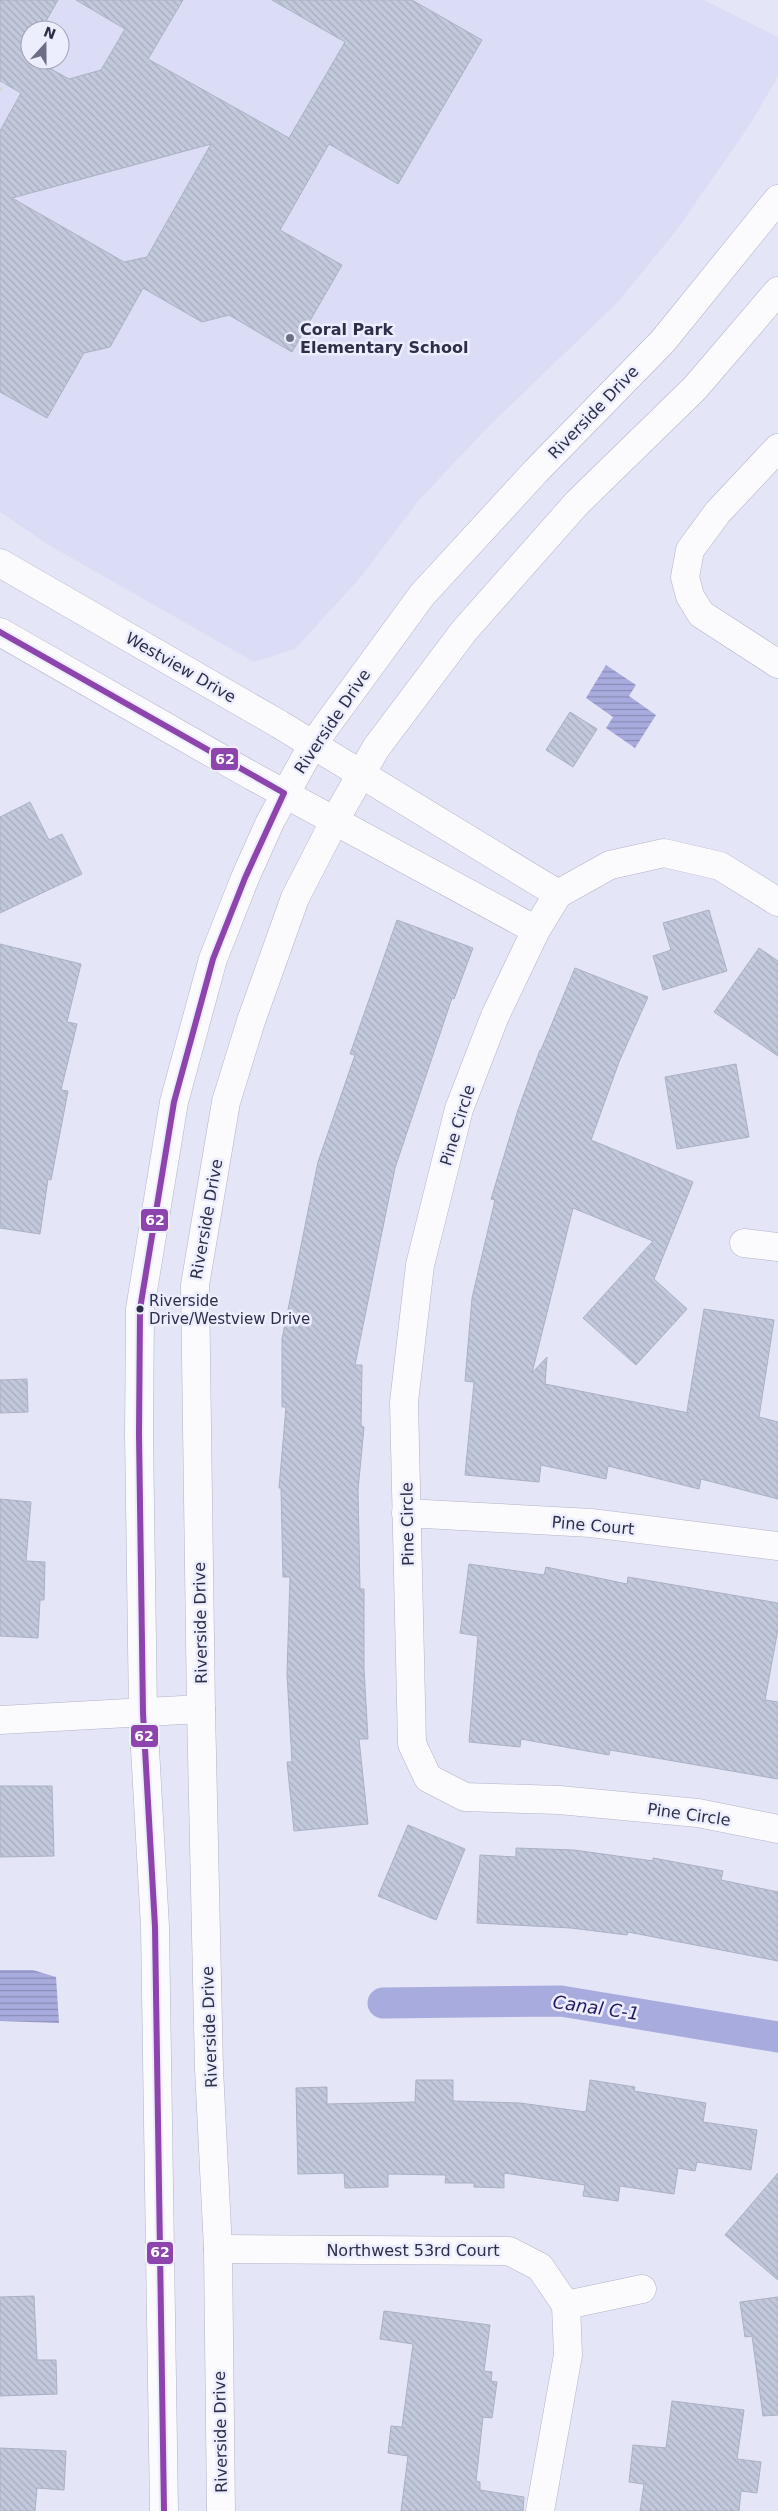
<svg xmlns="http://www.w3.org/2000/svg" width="778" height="2511" font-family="'DejaVu Sans',sans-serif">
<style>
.built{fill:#dbddf7;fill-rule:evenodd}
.water{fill:url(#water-rules)}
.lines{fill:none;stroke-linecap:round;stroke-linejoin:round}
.canal{stroke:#a8abdd;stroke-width:31}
.building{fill:url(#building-back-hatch);stroke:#aab1c4;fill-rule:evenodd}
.minor-casing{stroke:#b2b2c7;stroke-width:29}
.path{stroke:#d6d6dc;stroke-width:3;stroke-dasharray:4 4;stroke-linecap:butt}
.minor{stroke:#fbfbfe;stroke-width:28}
.bus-1-casing{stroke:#eceefd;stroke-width:10}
.bus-1{stroke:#8e44ad;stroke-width:6}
.poi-dot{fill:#6d6e86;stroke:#eceefd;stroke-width:2}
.bus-dot{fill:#2d2e4a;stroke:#eceefd;stroke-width:2}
.labels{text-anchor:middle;stroke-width:5;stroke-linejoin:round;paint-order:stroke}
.bus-label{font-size:15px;fill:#2d2e4a;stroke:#eceefd;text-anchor:start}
.poi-label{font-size:16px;font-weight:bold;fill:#2d2e4a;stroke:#eceefd;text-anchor:start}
.street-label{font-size:16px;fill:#2d2e4a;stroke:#eceefd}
.water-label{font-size:18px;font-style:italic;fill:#241863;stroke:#eceefd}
.line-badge{stroke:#eceefd;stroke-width:2}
.badge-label{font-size:14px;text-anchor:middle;font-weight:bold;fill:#fff}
</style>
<defs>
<pattern id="water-rules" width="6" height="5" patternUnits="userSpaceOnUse" patternTransform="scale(1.25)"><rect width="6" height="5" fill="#a8abdd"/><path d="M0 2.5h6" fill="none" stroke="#898cb5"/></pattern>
<pattern id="building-back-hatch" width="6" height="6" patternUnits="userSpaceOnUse" patternTransform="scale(1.25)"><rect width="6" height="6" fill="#c2c9dc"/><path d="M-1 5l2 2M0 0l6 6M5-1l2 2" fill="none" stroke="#a7adbe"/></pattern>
</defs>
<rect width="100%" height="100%" fill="#e4e5f6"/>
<path class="built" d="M0,0h704l74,37v40l-31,52 -71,102 -58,71 -127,122 -72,76 -59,78 -65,71 -41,13 -207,-118 -47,-32zM30,30h30v30h-30z"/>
<g class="water">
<path d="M606,665l30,20 -7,11 27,19 -21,33 -29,-20 7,-11 -27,-19z"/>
<path d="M0,1970h33l23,7 3,46 -59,-2z"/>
</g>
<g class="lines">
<path class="canal" d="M383,2003l178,-2 217,36"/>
</g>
<g class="building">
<path d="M0,0h58l-17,30h-11v19l-3,6 3,5h5l34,19 32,-9 24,-41 -49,-29h107l-35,59 141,79 56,-96 -73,-42h140l70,40 -84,144 -69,-40 -49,86 62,35 -50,87 -63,-37 -27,7 -59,-34 -33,59 -26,6 -37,65 -47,-26v-261l21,-38 -21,-12zM211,144l-64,113 -23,5 -112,-64z"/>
<path d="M570,712l27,17 -24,38 -27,-17z"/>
<path d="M30,802l19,38 13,-6 20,40 -82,39v-96z"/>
<path d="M709,910l18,61 -64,19 -10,-34 18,-6 -8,-27z"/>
<path d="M397,920l76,28 -19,51 -2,-1 -57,170 -40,197h7l-1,61 3,1 -6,63 2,99h4v80l4,70h-9l9,85 -74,7 -7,-69h5l-5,-88 3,-97h-7l-2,-89h-2l7,-81h-4v-68l36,-177 37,-107 -5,-1z"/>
<path d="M0,944l81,20 -14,58 10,2 -16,66 7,1 -17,89 -3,-1 -8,55 -40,-6z"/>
<path d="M759,948l19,13v95l-64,-44z"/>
<path d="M575,968l73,29 -29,65 -28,78 102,42 -39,97 33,30 -51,56 -53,-47 70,-77 -80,-33 -41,165 15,-16 -2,27 144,29 -2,-2 17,-102 70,11 -15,97 19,5v77l-77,-20 -2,10 -91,-23 -2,13 -65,-14 -2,17 -74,-7 9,-93 -9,-1 7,-83 23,-98 -4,-1 27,-89 22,-60h1z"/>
<path d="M736,1064l13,73 -72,12 -12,-72z"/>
<path d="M27,1379l1,33 -28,1v-33z"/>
<path d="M0,1499l31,3 -5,59 19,1 -1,38h-4l-2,38 -38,-2z"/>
<path d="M469,1564l75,11 2,-8 81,17 1,-7 150,26v26l-13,71 13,2v77l-168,-29 -1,5 -88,-16 -1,8 -51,-5 9,-106 -18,-3z"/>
<path d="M0,1786h52l2,70 -54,1z"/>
<path d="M408,1825l57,24 -29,71 -58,-24z"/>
<path d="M516,1848l58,2 79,11v-3l70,13 -2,9 57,12v69l-150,-29 -1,3 -56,-7 -94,-5 3,-68 36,2z"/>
<path d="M416,2080h37v21l67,2 66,9 4,-32 45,7 -1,4 72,12 -3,19 54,8 -6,40 -54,-8 -2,9 -17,-3 -4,26 -54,-8 -2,15 -35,-5 2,-11 -81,-12v15l-30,-1v-4h-29l1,-8 -58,-1v13l-43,1 -1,-15 -46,1 -2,-86 31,-1v17l88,-2z"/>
<path d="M778,2173v107l-53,-45z"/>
<path d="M34,2296l3,64h19l1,34 -57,2v-99z"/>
<path d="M778,2297v118l-15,1 -11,-80 -7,1 -5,-35z"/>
<path d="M384,2311l106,14 -6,46 8,1 -1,9 6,1 -5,36 -9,-1 -7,64 4,1v8l44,7 -1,14h-122l7,-55 -20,-3 3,-27 11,1 11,-83 -33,-5z"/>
<path d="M672,2401l72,9 -7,49 24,3 -4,31 -16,-2 -2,20h-99l4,-27 -15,-2 4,-37 33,3z"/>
<path d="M0,2448l66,3 -2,39 -27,-2 -2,23h-35z"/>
</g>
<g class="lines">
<g class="minor-casing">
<g id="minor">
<path d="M778,448l-60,64 -28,38 -5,27 5,19 11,18 77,50"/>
<path d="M0,563l279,161 279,170"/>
<path d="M0,632l252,144 284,154"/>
<path d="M778,902l-58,-36 -56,-13 -54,12 -52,29 -22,36 -41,86 -36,93 -39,156 -16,137 8,342 16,34 37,19 94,3 139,13 80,16"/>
<path d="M744,1243l34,4"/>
<path d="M406,1513l185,10 187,23"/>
<path d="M0,1720l201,-11"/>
<path d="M218,2249l291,2 31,16 26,38 76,-16"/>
<path d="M164,2511l-9,-584 -12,-214 -4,-279 1,-125 34,-207 39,-143 32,-81 25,-56 43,-78 109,-149 114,-124 127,-130 115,-142"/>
<path d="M221,2511l-3,-262 -9,-180 -8,-360 -6,-424 31,-183 25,-81 44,-123 40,-78 41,-72 88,-117 113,-128 118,-115 83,-97"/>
<path d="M540,2511l28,-156 -2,-50"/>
</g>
</g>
<path class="path" d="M0,91l4,-8"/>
<use href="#minor" class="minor"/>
<g class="bus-1-casing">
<path id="bus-1" d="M0,632l284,161 -39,85 -32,81 -39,143 -34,207 -1,125 4,279 12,214 9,584"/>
</g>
<use href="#bus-1" class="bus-1"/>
</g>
<circle class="poi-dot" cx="290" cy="338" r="5"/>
<circle class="bus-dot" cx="140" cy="1309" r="4.5"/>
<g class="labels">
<g class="bus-label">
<text x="149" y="1306">Riverside<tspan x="149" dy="18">Drive/Westview Drive</tspan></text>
</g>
<g class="poi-label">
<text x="300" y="335">Coral Park<tspan x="300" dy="18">Elementary School</tspan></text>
</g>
<g class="street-label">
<text transform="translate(593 412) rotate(-46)" y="6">Riverside Drive</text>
<text transform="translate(181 667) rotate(30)" y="6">Westview Drive</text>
<text transform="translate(332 721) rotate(-56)" y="6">Riverside Drive</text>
<text transform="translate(457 1125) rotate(-73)" y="6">Pine Circle</text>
<text transform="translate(206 1219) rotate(-80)" y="6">Riverside Drive</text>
<text transform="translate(407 1524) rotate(-91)" y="6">Pine Circle</text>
<text transform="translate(593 1525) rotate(5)" y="6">Pine Court</text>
<text transform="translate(200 1623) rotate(-91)" y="6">Riverside Drive</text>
<text transform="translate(689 1814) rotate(8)" y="6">Pine Circle</text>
<text transform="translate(209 2027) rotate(-92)" y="6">Riverside Drive</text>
<text x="413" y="2256">Northwest 53rd Court</text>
<text transform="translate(220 2432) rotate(-91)" y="6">Riverside Drive</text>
</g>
<g class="water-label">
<text transform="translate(596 2008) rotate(8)" y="6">Canal C-1</text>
</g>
</g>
<g class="line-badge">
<rect x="210" y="747" width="29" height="24" rx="5" fill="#8e44ad"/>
<rect x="140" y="1208" width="29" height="24" rx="5" fill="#8e44ad"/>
<rect x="130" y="1724" width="29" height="24" rx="5" fill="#8e44ad"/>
<rect x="146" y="2241" width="28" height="24" rx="5" fill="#8e44ad"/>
</g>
<g class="badge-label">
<text x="225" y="764">62</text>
<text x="155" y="1225">62</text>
<text x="144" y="1741">62</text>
<text x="160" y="2257">62</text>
</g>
<g transform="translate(45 45) rotate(21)"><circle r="24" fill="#eceefd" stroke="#a0a1b5"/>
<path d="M0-4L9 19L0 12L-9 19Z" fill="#6d6e86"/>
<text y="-8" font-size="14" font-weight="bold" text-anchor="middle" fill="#2d2e4a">N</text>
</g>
</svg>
